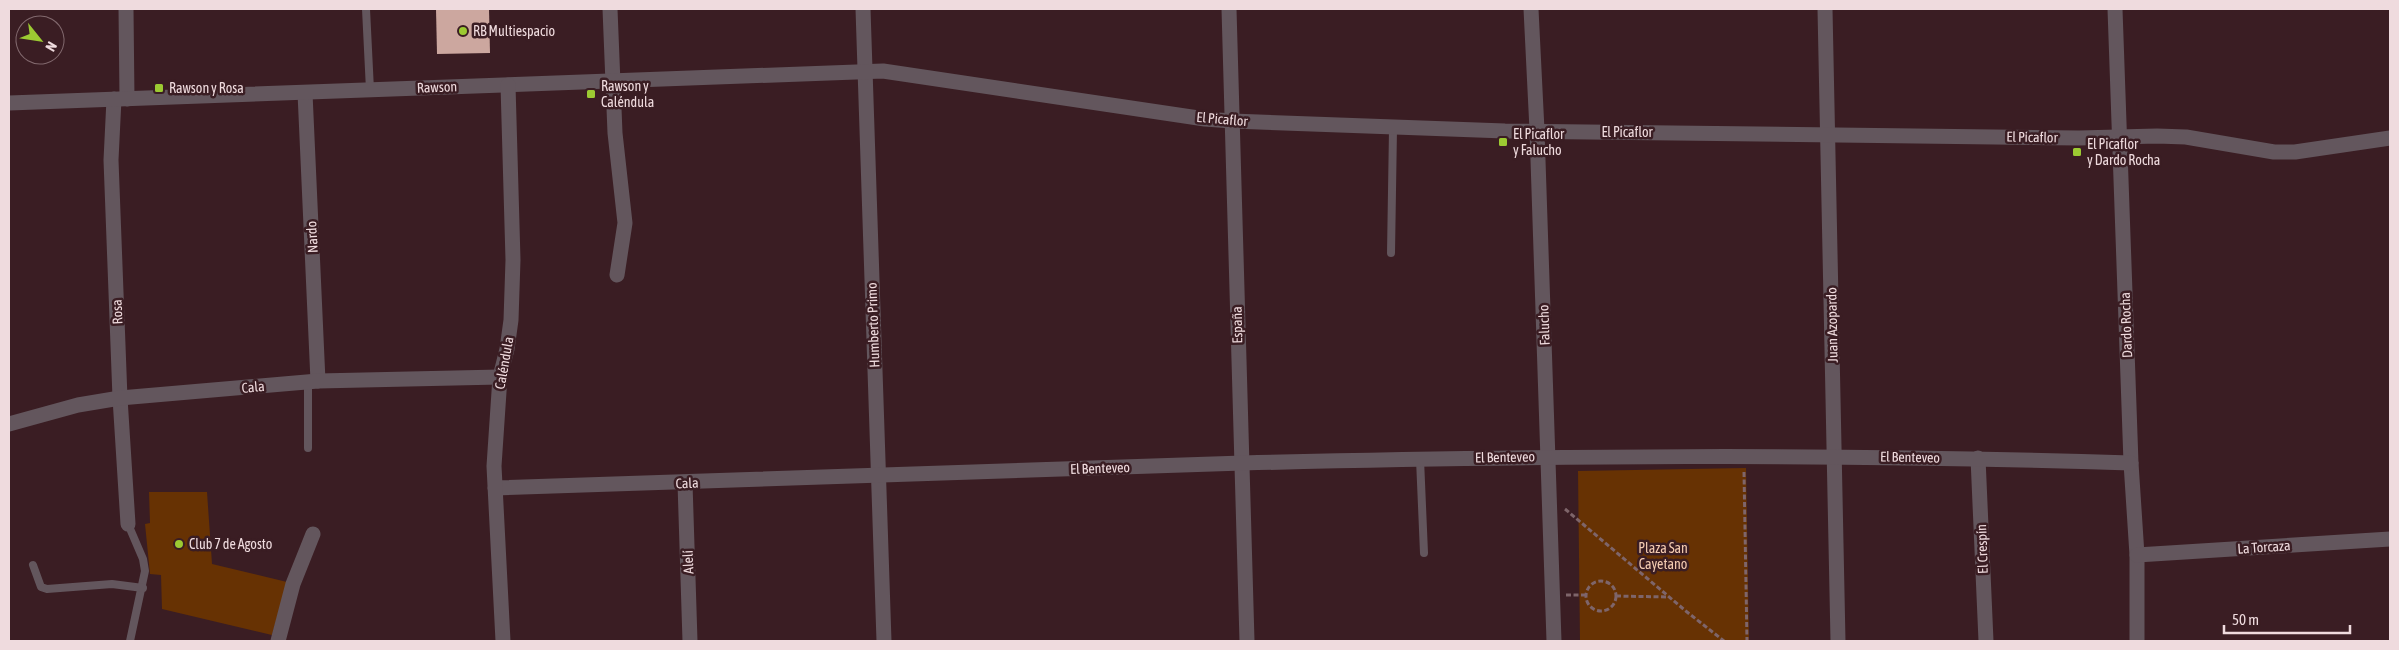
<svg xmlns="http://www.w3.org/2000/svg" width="2399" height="650" font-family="'Asap Condensed',sans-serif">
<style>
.green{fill:#673203}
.building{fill:#cca79f}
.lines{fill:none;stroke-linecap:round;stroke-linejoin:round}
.path{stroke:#7e656a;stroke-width:3;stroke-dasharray:5 2.5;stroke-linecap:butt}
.lane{stroke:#63565d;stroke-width:8}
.street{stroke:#63565d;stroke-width:15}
.poi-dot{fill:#9cca32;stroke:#3a1d23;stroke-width:2}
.labels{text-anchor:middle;stroke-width:5;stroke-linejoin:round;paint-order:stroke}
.poi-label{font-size:14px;fill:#efdbde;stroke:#3a1d23;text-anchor:start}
.street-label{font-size:14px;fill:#efdbde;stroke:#3a1d23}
.park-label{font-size:14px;fill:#f4cbb1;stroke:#3a1d23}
</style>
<rect width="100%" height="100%" fill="#3a1d23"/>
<g class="green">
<path d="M1746,468l3,173h-169l-2,-170z"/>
<path d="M149,492h58l5,72 75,18 -15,53 -110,-26 -1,-34 -11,-1 -5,-50 5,-1z"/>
</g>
<path class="building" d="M436,9h53l1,44 -53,1z"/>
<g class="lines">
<g class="path">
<path d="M1744,472l3,169"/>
<path d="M1565,509l122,103 37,29"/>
<circle cx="1601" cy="596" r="15"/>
<path d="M1566,595h20"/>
<path d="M1616,596l52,1"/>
</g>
<g class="lane">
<path d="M366,9l4,81"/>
<path d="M1391,253l2,-124"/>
<path d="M308,382v66"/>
<path d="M1420,459l4,94"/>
<path d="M128,524l15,35 2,12 -15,70"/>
<path d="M33,565l8,22 6,2 65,-5 31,4"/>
</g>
<g class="street">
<path d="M126,9l1,90"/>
<path d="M610,9l5,124 10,90 -8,52"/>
<path d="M863,9l21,632"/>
<path d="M1229,9l18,632"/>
<path d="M1531,9l6,121 17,511"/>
<path d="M1825,9l13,632"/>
<path d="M2115,9l16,454 6,92v86"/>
<path d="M305,93l13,288"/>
<path d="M114,99l-3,61 9,238 8,126"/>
<path d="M9,103l874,-32 322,48 27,2 273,10 574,7 78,-2 29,1 88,15h21l95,-14"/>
<path d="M9,424l69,-19 42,-7 198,-17 182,-4"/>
<path d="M1978,458l8,183"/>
<path d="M685,483l5,158"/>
<path d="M495,488c250,-6 499,-19 748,-25 296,-7 592,-10 888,0"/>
<path d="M2137,555l253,-16"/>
<path d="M278,641l15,-57 20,-50"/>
<path d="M503,641l-9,-175 6,-89 7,-28 4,-29 2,-60 -5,-175"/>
</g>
</g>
<g class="poi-dot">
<circle cx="463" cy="31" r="5"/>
<rect x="154" y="83" width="10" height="10" rx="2.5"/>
<rect x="586" y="89" width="10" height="10" rx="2.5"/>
<rect x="1498" y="137" width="10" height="10" rx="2.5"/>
<rect x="2072" y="147" width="10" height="10" rx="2.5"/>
<circle cx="179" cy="544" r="5"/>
</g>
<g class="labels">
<g class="poi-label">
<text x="473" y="36">RB Multiespacio</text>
<text x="601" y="91">Rawson y<tspan x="601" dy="16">Caléndula</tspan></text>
<text x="169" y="93">Rawson y Rosa</text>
<text x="1513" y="139">El Picaflor<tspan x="1513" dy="16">y Falucho</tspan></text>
<text x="2087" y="149">El Picaflor<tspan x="2087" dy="16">y Dardo Rocha</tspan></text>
<text x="189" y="549">Club 7 de Agosto</text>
</g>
<g class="street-label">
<text transform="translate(437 87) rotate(-2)" y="5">Rawson</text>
<text transform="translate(1222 119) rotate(5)" y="5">El Picaflor</text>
<text x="1627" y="137">El Picaflor</text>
<text transform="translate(2032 137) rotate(1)" y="5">El Picaflor</text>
<text transform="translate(312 237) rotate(-93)" y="5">Nardo</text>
<text transform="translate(117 312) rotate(-92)" y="5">Rosa</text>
<text transform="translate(873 325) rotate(-92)" y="5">Humberto Primo</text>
<text transform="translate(1237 325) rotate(-91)" y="5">España</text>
<text transform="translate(1544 325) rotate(-92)" y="5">Falucho</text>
<text transform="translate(1832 325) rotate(-91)" y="5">Juan Azopardo</text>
<text transform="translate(2126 325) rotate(-92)" y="5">Dardo Rocha</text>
<text transform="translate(504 363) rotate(-80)" y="5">Caléndula</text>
<text transform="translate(253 387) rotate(-5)" y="5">Cala</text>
<text transform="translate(1505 457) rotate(-1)" y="5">El Benteveo</text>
<text transform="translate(1910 457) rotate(1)" y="5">El Benteveo</text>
<text transform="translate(1100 468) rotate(-2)" y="5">El Benteveo</text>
<text transform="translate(687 483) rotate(-2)" y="5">Cala</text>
<text transform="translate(2264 547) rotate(-4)" y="5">La Torcaza</text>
<text transform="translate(1982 549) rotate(-92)" y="5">El Crespín</text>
<text transform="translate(688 562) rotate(-92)" y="5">Alelí</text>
</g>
<g class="park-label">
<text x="1663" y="553">Plaza San<tspan x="1663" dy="16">Cayetano</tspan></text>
</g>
</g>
<rect width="2399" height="650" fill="none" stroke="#efdbde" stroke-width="20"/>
<g transform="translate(40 40) rotate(120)"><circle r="24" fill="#3a1d23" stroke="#82696e"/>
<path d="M0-4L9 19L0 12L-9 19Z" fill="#9cca32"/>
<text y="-8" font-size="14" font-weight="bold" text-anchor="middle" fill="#efdbde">N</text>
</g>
<path d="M2224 625v8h126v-8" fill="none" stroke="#efdbde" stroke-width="2.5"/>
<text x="2232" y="625" font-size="15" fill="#efdbde" stroke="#3a1d23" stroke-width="4" paint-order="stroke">50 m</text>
</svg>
